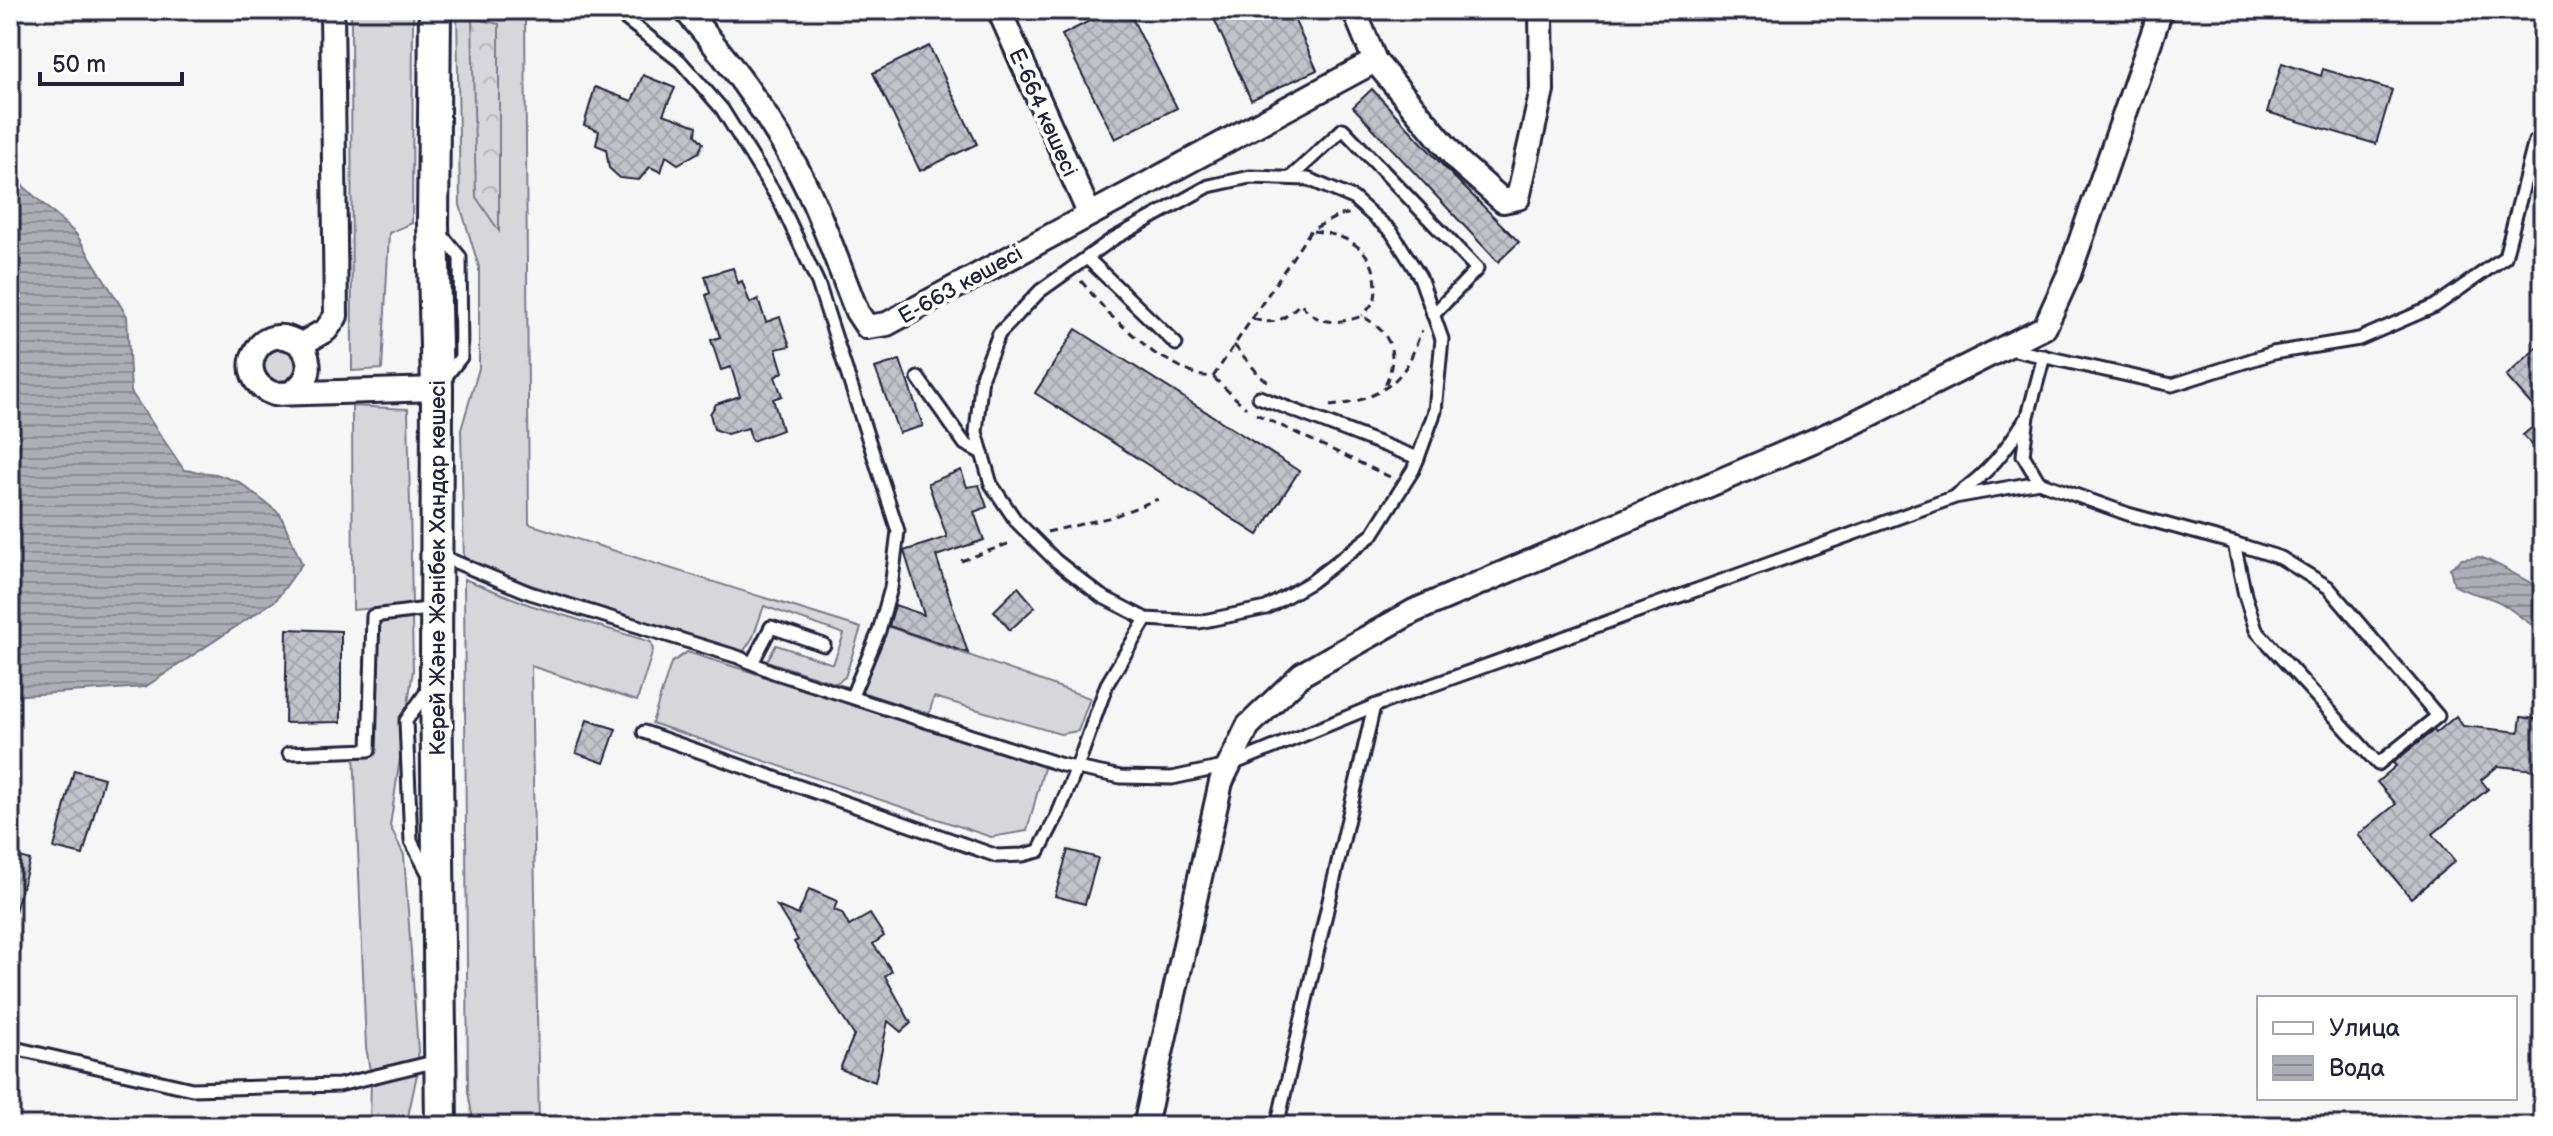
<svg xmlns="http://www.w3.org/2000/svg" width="2553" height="1136" font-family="'Balsamiq Sans',sans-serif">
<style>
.grass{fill:#d7d7db;stroke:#7c7c8b;stroke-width:2}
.forest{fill:url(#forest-crowns);stroke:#7c7c8b;stroke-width:2}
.water{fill:url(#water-rules);stroke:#767685;stroke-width:2}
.building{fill:url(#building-cross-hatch);stroke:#22223b;stroke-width:2}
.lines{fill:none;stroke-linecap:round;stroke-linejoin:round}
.lane-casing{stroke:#22223b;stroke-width:17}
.street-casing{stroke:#22223b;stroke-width:28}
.secondary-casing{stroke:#22223b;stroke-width:36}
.path{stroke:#22223b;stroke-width:3;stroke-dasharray:8 6;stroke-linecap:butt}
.lane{stroke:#fff;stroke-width:11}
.street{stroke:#fff;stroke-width:22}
.secondary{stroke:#fff;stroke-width:30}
.labels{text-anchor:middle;stroke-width:8;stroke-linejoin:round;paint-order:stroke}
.street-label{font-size:22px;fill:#22223b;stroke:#fff}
</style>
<defs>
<pattern id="forest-crowns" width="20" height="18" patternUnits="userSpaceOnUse" patternTransform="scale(2)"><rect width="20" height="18" fill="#d7d7db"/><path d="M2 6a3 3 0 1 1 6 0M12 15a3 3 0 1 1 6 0" fill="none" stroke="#b8b8bd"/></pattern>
<pattern id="water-rules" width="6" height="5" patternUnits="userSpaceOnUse" patternTransform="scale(2)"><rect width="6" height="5" fill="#aeaeb7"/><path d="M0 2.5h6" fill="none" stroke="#8d8d96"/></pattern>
<pattern id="building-cross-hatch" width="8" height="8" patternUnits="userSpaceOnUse" patternTransform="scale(2)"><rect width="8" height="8" fill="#c2c2c9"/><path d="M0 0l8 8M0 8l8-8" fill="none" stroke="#a6a6ae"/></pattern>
</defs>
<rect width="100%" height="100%" fill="#f6f6f7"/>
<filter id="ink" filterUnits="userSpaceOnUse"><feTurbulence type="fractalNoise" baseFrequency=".0125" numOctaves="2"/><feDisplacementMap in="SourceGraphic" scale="16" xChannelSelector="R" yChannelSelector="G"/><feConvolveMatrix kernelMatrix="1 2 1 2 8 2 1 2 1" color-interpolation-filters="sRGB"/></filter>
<g filter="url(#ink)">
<g class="grass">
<path d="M351,10h62l-1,213 -23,10 -7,136 -30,2z"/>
<path d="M457,10l68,4 4,510 332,104 -16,49 -10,7 26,8 20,-68 209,74 -12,33 -18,3 -126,-37 -5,17 -162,-53 9,-16 57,19 11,-30 -80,-28 -11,31 -11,17 -278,-91 -3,-133 18,-62v-101l-19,-62z"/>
<circle cx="280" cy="365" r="16"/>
<path d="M352,406l56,3 4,196 -59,5z"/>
<path d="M464,579l66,26 121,37 2,8 -16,51 -106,-35 8,460h-65l-6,-34z"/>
<path d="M412,619l1,51 -23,156 14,29 15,210 -13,61h-36l1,-49 -5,-30 -12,-297h14l4,-127z"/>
<path d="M687,652l358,112 -18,67 -36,6 -339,-114 19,-60z"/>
</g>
<path class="forest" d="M472,18l27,6v207l-23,-34z"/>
<g class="water">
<path d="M10,174l66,60 51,82 4,76 53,78 32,4 23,8 41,32 22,50 -26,36 -131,87 -135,9z"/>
<path d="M2480,557c22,8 41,22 63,32v43c-15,-8 -27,-20 -42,-29 -15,-9 -32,-8 -47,-18l-4,-17 12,-9z"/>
</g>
<g class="building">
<path d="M1111,10h17l49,98 -62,31 -53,-104z"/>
<path d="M1210,10h80l27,60 -66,30z"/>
<path d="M929,46l48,98 -57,27 -47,-98z"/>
<path d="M2282,63l39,13 2,-7 69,21 -16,54 -109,-32z"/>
<path d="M643,75l32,13 -12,26 34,12 -1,9 7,8 -4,9 -21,12 -12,-8 -5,16 -11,-5 -11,13 -19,-2 -11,-10 -3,-19 -10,-4 3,-14 -15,-6 11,-38 37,14z"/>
<path d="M1372,89l76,82 71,71 -21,20 -145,-155z"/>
<path d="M733,268l5,15 4,-2 8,22 8,-4 8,23 14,-5 10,29 -14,3 7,23 -8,5 7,19 -9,3 9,31 -30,11 -4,-13 -21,6 -13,-5 -4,-15 6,-10 24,-8 -9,-29 -10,3 -10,-30 9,-3 -14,-42 4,-2 -5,-17z"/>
<path d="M1076,329l223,142 -41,64 -223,-142z"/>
<path d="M2543,342v115l-20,-22 20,-17 -37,-42z"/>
<path d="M900,360l23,66 -24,7 -24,-65z"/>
<path d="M961,470l6,17 12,-2 8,22 -13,5 10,28 -48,16 32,97 -79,-27 6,-21 29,10 -20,-64 43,-14 -19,-54z"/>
<path d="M1018,587l17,20 -25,23 -16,-19z"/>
<path d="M287,629l54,2v91l-56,1z"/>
<path d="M2456,716l7,10 56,6 2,-15 22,3v51l-45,-5 -17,14 7,9 -55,45 22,27 -44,37 -53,-63 38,-31 -19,-22 19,-16 -3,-3 41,-33 2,3z"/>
<path d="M587,720l29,9 -12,34 -28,-10z"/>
<path d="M74,770l30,8 -21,77 -29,-7z"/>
<path d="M1068,850l30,8 -13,46 -30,-8z"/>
<path d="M10,854l20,6 -16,55 -4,-1z"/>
<path d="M809,889l28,12 -3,9 8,3 7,13 21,-12 14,22 -11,8 19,27 -7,5 26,47 -10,9 -13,-11 -13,61 -35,-13 14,-34 -60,-93 4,-2 -21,-34 21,9z"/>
</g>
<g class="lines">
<g class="lane-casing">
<g id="lane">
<path d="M614,10l66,51 42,48 58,93 38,81 80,248 -7,57 -12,43 -27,65"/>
<path d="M1290,178l53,-49 134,140 -44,46"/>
<path d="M440,233l20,24 1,100 -17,22"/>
<path d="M1087,258l89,86"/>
<path d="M2010,349l162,36 101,-32 86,-14 76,-33 70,-49 30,-116"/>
<path d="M2044,356l-16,60 -5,39 16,27 89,32 106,29 11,52 11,35 122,134 60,-48 -110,-129 -47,-29 -47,-15"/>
<path d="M918,378l47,66 17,9"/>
<path d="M1259,397l159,61"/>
<path d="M1957,495c32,-23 47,-42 68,-75"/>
<path d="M441,556l89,37 208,64 35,15 289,93 59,12 51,1 56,-12 146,-60 581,-209 84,-15"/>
<path d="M752,663l19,-36 53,18"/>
<path d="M644,732l353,124 26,-1 16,-4 19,-37 19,-47 30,-83 39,-65 53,3 67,-14 45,-26 61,-47 41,-65 5,-12 17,-47 7,-72 -22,-62 -29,-46 -22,-19 -16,-14 -45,-19 -58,-2 -41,9 -96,53 -73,52 -41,43 -17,42 -6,56 15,52 25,37 39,39 46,36 45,23"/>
<path d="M289,753l80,-3 4,-134 62,-8"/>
<path d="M429,875l-18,-34 -5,-120 23,-33"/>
<path d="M10,1047l182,42 147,-4 98,-24"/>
<path d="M1277,1126l97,-420"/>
</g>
</g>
<g class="street-casing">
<g id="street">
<path d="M685,10c49,56 92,115 124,182 18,39 32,80 48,120l10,15 20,-3 488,-263"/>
<path d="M999,10l90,203"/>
<path d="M1354,10l21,51 84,101 44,39 15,-3 24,-108 -1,-80"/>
<path d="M300,345l26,-15 10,-14 -4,-306"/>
<path d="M292,392c11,-7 19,-17 16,-31 -1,-8 -6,-16 -13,-20 -37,-20 -65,37 -21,53l163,-5"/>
<path d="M1145,1126l76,-344 27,-56 54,-52 112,-63 434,-185 197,-99 24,-53 92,-264"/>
</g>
</g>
<g class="secondary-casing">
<path id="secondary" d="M435,10l-2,213 4,166 -1,288 5,449"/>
</g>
<g class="path">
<path d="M1313,231c29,3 56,14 62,45 1,8 2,17 -1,25 -3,5 -8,11 -12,15"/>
<path d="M1081,281l28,33 45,39 42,22 17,2 33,31"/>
<path d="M1253,319c25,7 29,1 48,-16 14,23 39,21 61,13 30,17 37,38 23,69"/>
<path d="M1234,345l27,32 9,6"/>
<path d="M1213,377l98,-147 29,-15 9,-1"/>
<path d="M1330,406c27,-3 56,-12 73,-35 9,-11 13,-28 19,-41"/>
<path d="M1256,414l134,63"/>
<path d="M1047,532l65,-15 46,-18"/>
<path d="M961,561l52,-19"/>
</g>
<use href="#lane" class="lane"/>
<use href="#street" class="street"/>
<use href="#secondary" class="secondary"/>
</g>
</g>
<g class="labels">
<g class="street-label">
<text transform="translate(1044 112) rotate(66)" y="8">Е-664 көшесі</text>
<text transform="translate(960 284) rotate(-29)" y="8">Е-663 көшесі</text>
<text transform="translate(437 568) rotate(-90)" y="8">Керей Және Жәнібек Хандар көшесі</text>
</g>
</g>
<rect width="2553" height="1136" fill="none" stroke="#fff" stroke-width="40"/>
<rect x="20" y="20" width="2513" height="1096" fill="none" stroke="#22223b" stroke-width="3" filter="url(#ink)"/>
<rect x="2257" y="996" width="260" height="104" fill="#ffffff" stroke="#a7a7b1" stroke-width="2"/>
<rect x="2273" y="1022" width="40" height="12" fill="#ffffff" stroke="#a7a7b1" stroke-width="2"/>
<text x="2329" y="1036" font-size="24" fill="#22223b">Улица</text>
<rect x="2273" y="1056" width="40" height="24" fill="url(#water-rules)" stroke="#a7a7b1" stroke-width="2"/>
<text x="2329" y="1076" font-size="24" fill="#22223b">Вода</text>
<path d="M40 72v12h142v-12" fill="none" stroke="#22223b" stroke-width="4"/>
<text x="52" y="72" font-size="24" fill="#22223b" stroke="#ffffff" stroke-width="6" paint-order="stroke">50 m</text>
</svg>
